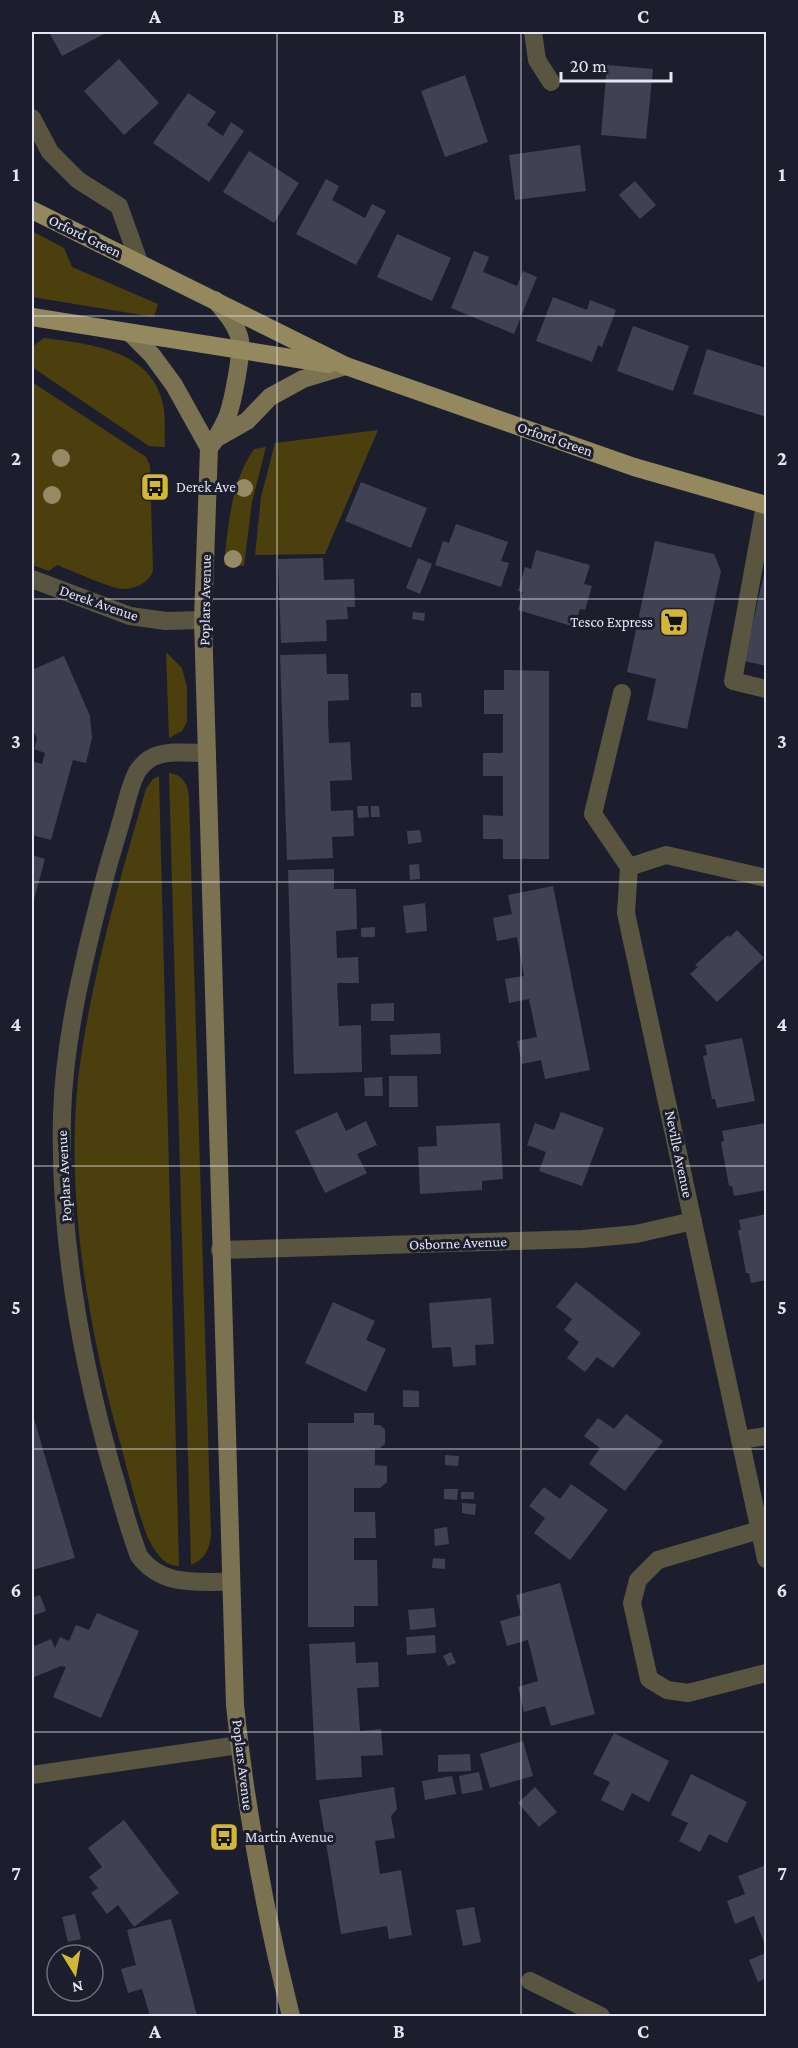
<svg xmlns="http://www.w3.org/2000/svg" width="798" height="2048" font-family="'Crimson Pro',serif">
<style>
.green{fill:#4b3f0d}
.building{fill:#404153}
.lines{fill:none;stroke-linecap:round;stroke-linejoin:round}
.lane{stroke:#5a5540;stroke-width:18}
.street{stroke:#5a5540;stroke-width:18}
.secondary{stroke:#7b7251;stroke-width:18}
.primary{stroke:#94895e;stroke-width:18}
.tree{fill:#958a65}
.grid{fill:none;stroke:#e5e6f1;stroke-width:1.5;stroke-opacity:0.55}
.labels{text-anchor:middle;stroke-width:6;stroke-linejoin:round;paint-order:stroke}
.street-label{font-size:15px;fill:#e5e6f1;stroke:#1d1e2d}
.poi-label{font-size:15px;fill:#e5e6f1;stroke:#1d1e2d;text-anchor:start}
.neatline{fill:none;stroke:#e5e6f1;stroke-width:2}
.grid-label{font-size:20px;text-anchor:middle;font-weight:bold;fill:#e5e6f1}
</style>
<rect width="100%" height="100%" fill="#1d1e2d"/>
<g class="green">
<path d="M32,231l32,17 8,19 86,37 -4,13 -122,-20z"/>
<path d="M44,338c45,6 107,11 119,66 3,14 1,29 2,43l-16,-1 -117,-79v-20z"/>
<path d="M32,382l114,75 4,9 3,105c-4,11 -17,18 -30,18 -11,0 -53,-19 -66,-24l-8,6 -17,-6z"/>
<path d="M378,430l-53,124 -70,1 6,-58 14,-54z"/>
<path d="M266,447l-14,55 -8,64 -20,-1c4,-38 7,-84 30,-116z"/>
<path d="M166,652l16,16 5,19v35l-5,9 -13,7z"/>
<path d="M169,773c14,2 19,11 20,25l22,738c-2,14 -6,23 -20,29z"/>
<path d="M159,776l20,790c-17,0 -25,-17 -32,-30 -10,-27 -17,-55 -24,-83 -34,-119 -59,-258 -44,-382 13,-96 40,-189 67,-282l7,-10z"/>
</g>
<g class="building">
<path d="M49,32h54l1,2 -42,22z"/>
<path d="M119,59l40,44 -35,32 -40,-44z"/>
<path d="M607,65l46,4 -7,70 -45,-4z"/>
<path d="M465,75l23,67 -43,15 -24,-66z"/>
<path d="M188,93l28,19 -9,13 16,11 8,-14 13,9 -35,51 -56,-39z"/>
<path d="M580,145l6,46 -71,9 -6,-45z"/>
<path d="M249,151l50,32 -25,40 -51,-31z"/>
<path d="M326,179l13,7 -7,14 33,18 7,-14 14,7 -30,54 -60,-31z"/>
<path d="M635,181l21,24 -16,14 -21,-24z"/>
<path d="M397,234l54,24 -19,43 -55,-24z"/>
<path d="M474,251l15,6 -6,15 34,14 6,-15 14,6 -23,57 -63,-26z"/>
<path d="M553,297l34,13 3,-10 26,10 -14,37 -4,-2 -6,17 -56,-21z"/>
<path d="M633,326l56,20 -16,45 -56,-20z"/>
<path d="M707,349l59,19v49l-73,-23z"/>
<path d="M361,482l66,26 -16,40 -66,-27z"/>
<path d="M456,524l52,18 -7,19 8,2 -8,24 -66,-22 8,-24 6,2z"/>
<path d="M655,541l59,13 7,17 -34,158 -40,-9 9,-41 -29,-7z"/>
<path d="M536,550l54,15 -6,19 8,2 -7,24 -5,-1 -5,18 -57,-17 5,-18 -5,-1 7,-24 6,2z"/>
<path d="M323,558l1,22 30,-1 1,28h-8l1,12 -22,1 1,21 -46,2 -3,-84z"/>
<path d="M418,558l14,6 -12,30 -14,-6z"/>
<path d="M764,574l2,1v91l-22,-5z"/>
<path d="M413,612l12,1 -1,8 -12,-2z"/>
<path d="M326,654l1,20h21l1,26 -21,1v21l1,21 21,-1 2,38 -22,1 1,30 22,-1 1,26 -22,1 1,21 -46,2 -7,-205z"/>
<path d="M64,656l26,60 2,22 -6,25 -13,-3 -22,80 -19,-5v-74l10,3 3,-11 -11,-4 3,-10 -5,-11v-58z"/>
<path d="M504,670l45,1v188h-46v-20h-20v-24l20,1v-40h-20v-23h20v-39h-19v-24h20z"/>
<path d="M411,693h10l1,14h-11z"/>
<path d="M357,806h11l1,11 -11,1z"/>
<path d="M371,806h8l1,11h-9z"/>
<path d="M420,830l2,12 -14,2 -1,-13z"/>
<path d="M32,855l13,4 -13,48z"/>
<path d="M419,864l1,15 -10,1 -1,-15z"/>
<path d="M334,869v20h22l1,40 -21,2 1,27 21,-1 1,26h-22l2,43 22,-1 1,47 -68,2 -6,-204z"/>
<path d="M553,886l37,184 -45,9 -4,-19 -19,4 -5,-23 20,-4 -8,-38 -20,4 -4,-24 19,-3 -7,-39 -20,4 -4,-23 19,-4 -4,-19z"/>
<path d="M425,903l2,28 -21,2 -3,-27z"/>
<path d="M375,927v10h-14v-9z"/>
<path d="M737,930l27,28 -47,44 -27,-28 8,-7 -3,-2 33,-30 2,2z"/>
<path d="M394,1003v18h-23v-17z"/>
<path d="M440,1033l1,21 -50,1 -1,-20z"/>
<path d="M742,1038l13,63 -38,7 -2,-9h-3l-4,-20 -5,-23 4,-1 -2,-10z"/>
<path d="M389,1076h28l1,31h-29z"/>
<path d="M382,1077l1,19h-18l-1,-18z"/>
<path d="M337,1112l9,19 20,-10 11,24 -20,9 10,19 -42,20 -30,-62z"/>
<path d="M561,1112l43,16 -22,58 -43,-15 7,-19 -19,-7 8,-22 19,7z"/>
<path d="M500,1123l3,56 -21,2v9l-62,4 -2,-47 19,-1 -1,-20z"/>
<path d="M766,1123v67l-32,6 -2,-10h-3l-8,-44 3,-1 -2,-10z"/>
<path d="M766,1214v66l-15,3 -2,-10h-3l-4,-22 -4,-21h3l-2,-10z"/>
<path d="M576,1282l65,51 -28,35 -16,-11 -12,15 -18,-14 12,-16 -15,-12 8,-11 -16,-12z"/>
<path d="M491,1298l3,46 -19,1 1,20 -23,2 -2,-20 -19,1 -3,-45z"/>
<path d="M333,1302l42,19 -9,19 20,9 -20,43 -61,-29z"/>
<path d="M403,1390l16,1v16h-16z"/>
<path d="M32,1412l43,146 -43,12z"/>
<path d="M354,1413h20v12h6l5,4v15l-5,4h-5v17l12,1v16l-7,6h-26v24h21l1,26h-22v22h23l1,46h-24v21h-46v-204h46z"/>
<path d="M626,1414l37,27 -38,50 -36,-27 11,-16 -16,-12 14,-18 16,11z"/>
<path d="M445,1455l14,1 -1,10 -13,-1z"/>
<path d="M571,1484l37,26 -38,50 -36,-27 11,-15 -16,-12 15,-19 16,12z"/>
<path d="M444,1489h14l-1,11 -13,-1z"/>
<rect x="461" y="1492" width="13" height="7"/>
<path d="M462,1503l14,1 -1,11 -13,-2z"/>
<path d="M447,1527l2,17 -14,2 -1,-17z"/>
<path d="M433,1558l12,1v10l-13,-1z"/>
<path d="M560,1583l35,131 -44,12 -6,-20 -21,6 -6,-25 20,-6 -5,-21 -5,-20 -21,6 -7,-25 21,-6 -5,-20z"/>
<path d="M40,1595l6,16 -14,5v-18z"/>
<path d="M434,1608l2,19 -26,3 -2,-20z"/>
<path d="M97,1613l42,18 -38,87 -48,-21 13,-30 -5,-1 -29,12v-31l19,-8 4,9 5,-11 9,4 7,-16 13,5z"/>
<path d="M435,1635l1,18 -29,2 -1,-18z"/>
<path d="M355,1642l1,21 22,-1 1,25 -22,1 3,43 21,-2 2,26 -22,1 1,21 -46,3 -7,-136z"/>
<path d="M451,1652l5,11 -8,3 -5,-10z"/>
<path d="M614,1733l55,28 -20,41 -17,-9 -9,18 -22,-11 9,-18 -17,-8z"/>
<path d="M523,1741l10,35 -43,12 -10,-34z"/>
<path d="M470,1754l1,17 -33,1v-17z"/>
<path d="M479,1772l4,18 -21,4 -3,-18z"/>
<path d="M691,1774l56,28 -20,41 -18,-9 -9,18 -21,-11 9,-18 -17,-8z"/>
<path d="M452,1776l4,18 -31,6 -3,-19z"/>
<path d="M394,1787l3,22 -6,7 4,22 -20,3 5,33 21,-4 11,65 -23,4 -2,-13 -46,8 -22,-134z"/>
<path d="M535,1787l22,25 -18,15 -21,-24z"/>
<path d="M124,1820l55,73 -45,34 -16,-22 -11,9 -16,-21 7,-5 -9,-11 13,-10 -14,-19z"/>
<path d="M766,1865v83l-12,-32 -19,8 -8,-23 18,-7 -7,-18z"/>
<path d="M474,1907l7,35 -18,4 -7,-36z"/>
<path d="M75,1914l6,25 -13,3 -6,-25z"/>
<path d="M171,1919l13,47 13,50h-47l-8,-27 -14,4 -7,-24 15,-4 -9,-35z"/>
<path d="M90,1946l3,9h-16l-2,-6z"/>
<path d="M766,1953v25l-8,4 -9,-22z"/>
</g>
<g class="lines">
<g class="lane">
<path d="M765,505l-32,176 33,8"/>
<path d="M530,1981l71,35"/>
</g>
<g class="street">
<path d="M533,32l4,28 14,22"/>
<path d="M32,118l18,34 28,28 41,26 20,56"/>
<path d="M32,579l98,37 36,5 37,-1"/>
<path d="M622,693l-29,121 36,53"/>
<path d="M207,753c-16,0 -38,-3 -54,4 -6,3 -12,9 -16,15 -7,13 -10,29 -14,43 -7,25 -15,49 -21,74 -19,74 -38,151 -40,227 -3,119 18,239 50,353 9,29 16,59 27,87 23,31 56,25 92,26"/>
<path d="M766,878l-100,-23 -37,12 -3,46 140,646"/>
<path d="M220,1250l363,-11 53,-5 57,-13"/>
<path d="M740,1440l26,-4"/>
<path d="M759,1530l-101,30 -20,20 -6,23 17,76 18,11 21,3 78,-20"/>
<path d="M32,1775l207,-30"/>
</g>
<g class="secondary">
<path d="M130,333l22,22 22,30 35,63 -6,172 32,1085c11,105 30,209 56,311"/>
<path d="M217,438l30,-17 23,-24 33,-18 43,-13"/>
<path d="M209,448c8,-10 14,-21 19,-33 5,-15 14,-60 12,-75 -3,-15 -15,-28 -25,-40"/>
</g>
<g class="primary">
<path d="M32,210l314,156 288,101 132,38"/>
<path d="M32,317l297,47"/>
</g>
</g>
<g class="tree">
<circle cx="61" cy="458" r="9"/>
<circle cx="244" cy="488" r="9"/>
<circle cx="52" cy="495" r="9"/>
<circle cx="233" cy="559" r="9"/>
</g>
<path class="grid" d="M277,32v1984M521,32v1984M32,316h734M32,599h734M32,882h734M32,1166h734M32,1449h734M32,1732h734"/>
<defs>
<g id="bus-square" transform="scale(1.5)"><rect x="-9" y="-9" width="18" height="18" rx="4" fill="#d3b635" stroke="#1d1e2d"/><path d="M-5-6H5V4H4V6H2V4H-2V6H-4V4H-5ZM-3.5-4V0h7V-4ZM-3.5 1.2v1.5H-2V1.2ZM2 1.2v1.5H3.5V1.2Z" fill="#111"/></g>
<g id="supermarket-square" transform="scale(1.5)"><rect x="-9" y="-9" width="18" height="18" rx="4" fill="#d3b635" stroke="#1d1e2d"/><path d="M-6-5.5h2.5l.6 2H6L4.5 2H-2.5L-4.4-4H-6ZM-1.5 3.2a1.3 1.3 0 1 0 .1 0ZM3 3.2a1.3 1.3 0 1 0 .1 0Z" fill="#111"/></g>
</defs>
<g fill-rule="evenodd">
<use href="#bus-square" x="155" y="487"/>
<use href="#supermarket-square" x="674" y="622"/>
<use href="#bus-square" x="224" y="1837"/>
</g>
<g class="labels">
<g class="street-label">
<text transform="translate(85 236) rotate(26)" y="5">Orford Green</text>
<text transform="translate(555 439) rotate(19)" y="5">Orford Green</text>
<text transform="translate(205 600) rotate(-89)" y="5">Poplars Avenue</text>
<text transform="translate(99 603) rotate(19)" y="5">Derek Avenue</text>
<text transform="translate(679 1154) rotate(78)" y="5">Neville Avenue</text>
<text transform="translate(64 1176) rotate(-93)" y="5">Poplars Avenue</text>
<text transform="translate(458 1243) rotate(-2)" y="5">Osborne Avenue</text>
<text transform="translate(243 1765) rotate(83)" y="5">Poplars Avenue</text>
</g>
<g class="poi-label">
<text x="176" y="492">Derek Ave</text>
<text x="653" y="627" text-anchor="end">Tesco Express</text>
<text x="245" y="1842">Martin Avenue</text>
</g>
</g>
<rect width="798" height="2048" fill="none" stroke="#1d1e2d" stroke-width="66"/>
<g transform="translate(75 1973) rotate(169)"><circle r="28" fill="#1d1e2d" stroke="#6d6e7b" stroke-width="1.5"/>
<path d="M0-4.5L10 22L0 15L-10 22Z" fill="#d3b635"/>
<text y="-9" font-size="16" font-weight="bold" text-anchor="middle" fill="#e5e6f1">N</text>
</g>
<path d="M561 72v9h110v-9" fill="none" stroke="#e5e6f1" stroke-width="3"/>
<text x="570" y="72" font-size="18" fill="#e5e6f1" stroke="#1d1e2d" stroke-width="4.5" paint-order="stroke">20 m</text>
<rect x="33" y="33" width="732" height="1982" class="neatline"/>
<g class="grid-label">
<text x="155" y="23">A</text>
<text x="399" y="23">B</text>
<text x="643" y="23">C</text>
<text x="16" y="181">1</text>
<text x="782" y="181">1</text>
<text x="16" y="465">2</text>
<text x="782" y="465">2</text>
<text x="16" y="748">3</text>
<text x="782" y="748">3</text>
<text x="16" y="1031">4</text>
<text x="782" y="1031">4</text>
<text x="16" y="1314">5</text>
<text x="782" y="1314">5</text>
<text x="16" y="1597">6</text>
<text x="782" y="1597">6</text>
<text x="16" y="1880">7</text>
<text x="782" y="1880">7</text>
<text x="155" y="2038">A</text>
<text x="399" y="2038">B</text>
<text x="643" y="2038">C</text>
</g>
</svg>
